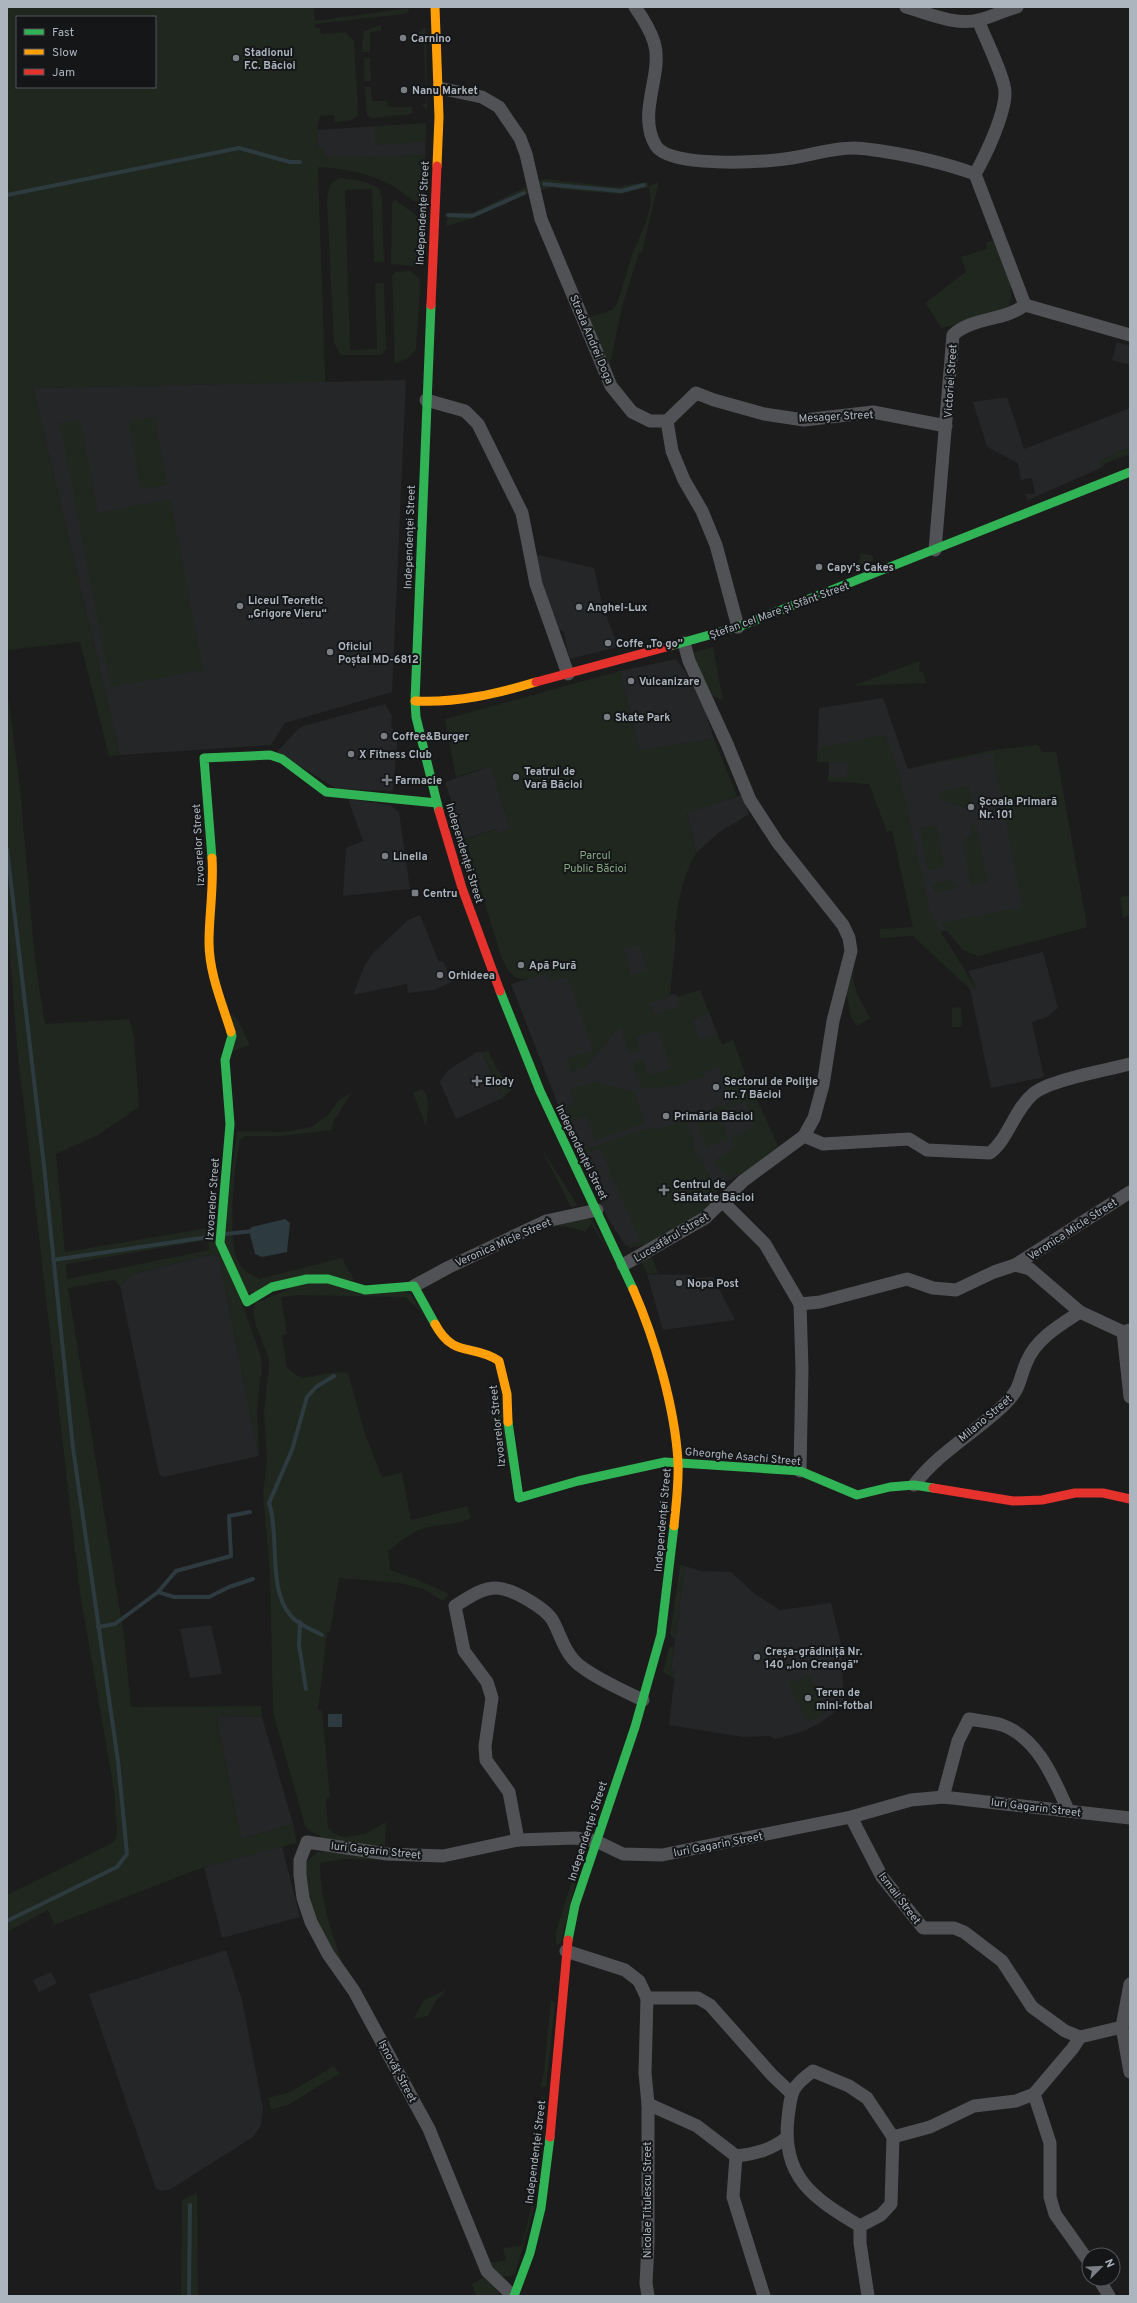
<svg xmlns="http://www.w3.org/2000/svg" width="1137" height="2303" font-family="Overpass,sans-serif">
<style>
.built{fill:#252628}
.green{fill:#1f271f;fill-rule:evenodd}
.water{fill:#2d3a3f}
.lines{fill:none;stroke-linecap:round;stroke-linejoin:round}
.stream{stroke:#2d3a3f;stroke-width:4}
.street{stroke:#505255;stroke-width:13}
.fast{stroke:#30b455;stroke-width:9}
.slow{stroke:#ff9f0a;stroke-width:9}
.jam{stroke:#e5322d;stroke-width:9}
.poi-dot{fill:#7a7f85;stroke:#151618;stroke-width:1.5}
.labels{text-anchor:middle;stroke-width:4;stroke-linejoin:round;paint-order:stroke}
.poi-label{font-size:11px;font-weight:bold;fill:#acb4bd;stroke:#151618;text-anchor:start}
.street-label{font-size:11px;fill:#acb4bd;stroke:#151618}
.park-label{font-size:11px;fill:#86a983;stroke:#151618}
</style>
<rect width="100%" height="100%" fill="#1c1c1c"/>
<g class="built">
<path d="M426,123l-1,40 -107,4 -1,-37z"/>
<path d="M322,282l3,100 81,-2 -14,312 -107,31 -14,22 -151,10 -87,-367 236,-5z"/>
<path d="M1117,342l13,4v19l-18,-5z"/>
<path d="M1007,397l17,52 106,-41v39l-29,13 2,7 -75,33 -3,-6h10l-3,-16 -11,2 -3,-17 -31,-16 -14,-45z"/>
<path d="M534,554l60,14 9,39 15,40 -49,12 -5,-27 -7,-4 -16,-40z"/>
<path d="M676,659l10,14 19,38 9,28 -75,12 -19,-80z"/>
<path d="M883,698l25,71 85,-19 45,-5 4,7h14l31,175 -109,29 -15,-6 -16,-19 -33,1 -22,-102 -5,2 -17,-48 -42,-3 1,-19h-12l2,-54z"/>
<path d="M385,704l7,12 -1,11 7,8 -5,56 -56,-2 -60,-37 21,-23 5,-3z"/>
<path d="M491,766l20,63 -13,4 -2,-4 -32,10 -19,-57z"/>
<path d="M742,795l7,19 -31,19 -22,20 -9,-41z"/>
<path d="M348,799l42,6 9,7 11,77 -67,7 3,-48 17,-7z"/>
<path d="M420,915l19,47 4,-1 9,21 -18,8 -26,3 -1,-9 -54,11 12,-30 8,-12 35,-33z"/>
<path d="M676,932l-6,63 6,-1 2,3 22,-7 22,55 11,-5 13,36 32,70 -32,25 -29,16 -1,14 -85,47 -6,-3 -16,-25 -31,-64 -67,-172z"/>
<path d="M1043,952l15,56 -11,9 -15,5 12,55 -53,11 -21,-99 6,-1 -8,-17z"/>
<path d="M477,1052h5l21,46 -47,21 -16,-37 8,-12z"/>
<path d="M214,1254l5,3 40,199 -96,21 -4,-3 -39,-188 13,-12z"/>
<path d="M647,1274l45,1 1,3 20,-1 22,43 -72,10z"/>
<path d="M685,1566l16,5 30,1 24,22 25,16 51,-7 10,41 3,61 -24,18 -18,9 -27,7 -5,-3 -27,1 -74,-12 6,-53 -4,-3z"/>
<path d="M211,1625l11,49 -32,4 -10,-49z"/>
<path d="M216,1716l46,1 31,107 -52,15z"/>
<path d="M282,1846l18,71 -78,21 -18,-71z"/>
<path d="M226,1950l16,50 21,109 -2,16 -8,12 -82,52 -9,2 -6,-2 -67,-195z"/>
<path d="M51,1972l6,11 -18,9 -6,-12z"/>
</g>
<g class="green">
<path d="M7,7h307l1,14 94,-13 -1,4 -4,2 -89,10v4h5l1,6 24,-2 9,9 4,74 -6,5 -17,2 -1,-7 -14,1 -3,14v18l7,-1 1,10 100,-2 -2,47 -2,1c-11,-1 -17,-11 -26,-16 -26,-14 -48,-18 -77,-20l7,215 -292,6 87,367 -11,1 -29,-114 -73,8zM17,17h138v70h-138z"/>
<path d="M381,25v6l-11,1v20h-8l2,-21z"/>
<path d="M426,27l1,84 -6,-8 5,1 -2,-64 -6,-7z"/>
<path d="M364,58h6l1,23h-7z"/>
<path d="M365,87h6l1,14h15l1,6h25l-2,7 -38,4 -6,-3z"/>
<path d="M426,123l-1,18 -49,4 -1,-18z"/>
<path d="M341,178l21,3 17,7 3,11 2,63h-10l-2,-73 -27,1 5,160 27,-1 -2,-66h9l2,66 -5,6h-40l-7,-12 -7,-141c1,-11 1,-20 14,-24z"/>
<path d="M546,179l68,8 34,-5v5l11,-6 -17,71 -3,1 -17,54 -12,56 6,18 -29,-63 25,-8 5,-6c5,-16 10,-33 15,-49 7,-18 25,-48 16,-68l-27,7 -53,-4 -16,-3 -13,4 -2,-10z"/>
<path d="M530,185l2,7 -61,27 -25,7 2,-13 26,-1z"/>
<path d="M394,199l28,21 -2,34 -4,10 -3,2 -22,-2 1,-61z"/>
<path d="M994,240c9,22 23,45 14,69l-10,5 -56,14 -17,-25 41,-31 -5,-15 26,-8 -1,-6z"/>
<path d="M410,271l9,7 1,9 -4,63 -8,8 -11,5 -2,-1 -3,-86 3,-4z"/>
<path d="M155,417l12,68 -26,4 -12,-68z"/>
<path d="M80,419l18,94 72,-14 33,171 -92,17 -51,-264z"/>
<path d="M1130,447v7l-24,9 -3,4 -3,-7z"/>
<path d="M861,553l12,3v5l-15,5z"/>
<path d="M713,647l10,54 -11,-6 -19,-36 -1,-6z"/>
<path d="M920,661l-1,9 5,4 2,9 -74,3z"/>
<path d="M620,671l19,79 75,-11 23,57 -50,17 9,40c-24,41 -22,96 -26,143l-20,7 5,12 26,-9 -4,-9 23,-7 9,23 -17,7 8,20 17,-6 5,11 11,-5 13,36 32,70c-19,14 -48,49 -64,15l21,-13 -4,-10 25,-12 -11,-25 -27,12 11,26 -22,8 -13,-31 36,-13 -11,-36 -16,5 1,4 -25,9 -37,4 -9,-25 10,-5 6,17 23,-8 -14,-38 -22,7 5,14 -12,3 -9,-28 -33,40 -15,6 -5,-13 26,-9 -25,-74 -18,6 -3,-9c-28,9 -34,11 -46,-17l-36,-117 32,-10 1,4 13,-4 -20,-63 -35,11 -11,-58zM640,944l8,26 -17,5 -7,-26z"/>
<path d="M7,687l13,102 15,171 10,64 84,-5 5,17 5,71 -41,28 -42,19 9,98 150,-25 45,127 2,11 -5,44 2,47 -40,-199 -5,-3 -81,20 -13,12 -6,-6 -46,8 56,348 7,71 130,-1 1,11 -46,-1 25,123 52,-15 4,19 -93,24 -150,58 -6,-15 -41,22v-37l107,-53 3,-8 -3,-44 -34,-197 -63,-547 -10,-132zM208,1240l1,10 -142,29 -1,-15z"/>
<path d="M885,735l14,38 32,143 45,72 -6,1 -57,-53 -33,2v-9l33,-2 -21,-97 -5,2 -18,-48 -41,-3v-5l19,1 1,-14 -31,-1 1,-14z"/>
<path d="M1038,745l4,7h14l31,175 -109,29 -15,-6 -22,-27 82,-16 -30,-154 -84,15 84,-18z"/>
<path d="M969,786l4,24 -31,-9 -3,-9z"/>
<path d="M971,823h5l11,59 -16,4 -8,-47 9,-3z"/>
<path d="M936,825l8,42 -16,3 -8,-42z"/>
<path d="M952,880l5,8 -22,5 -2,-9z"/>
<path d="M1130,895v20l-7,3 -3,-21z"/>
<path d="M851,972l6,22 13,24 -13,8 -6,-9 -6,-32z"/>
<path d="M961,1007l1,20h-10v-19z"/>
<path d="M231,1012l8,10 11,23 -17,6z"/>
<path d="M488,1051l9,18 15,20 -9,9 -21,-46z"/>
<path d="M594,1082l40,10 11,31 -50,17 -9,-25 -16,6 -4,-14 9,-3 -5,-14z"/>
<path d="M422,1089c10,10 5,24 4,37l-13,-33z"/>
<path d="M352,1092l-19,30 -1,8 -51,6h-36l-5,4c-6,24 -12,97 -3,119 3,9 13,16 22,20l83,-21 12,22 -106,14 -25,-56 14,-107 48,1 26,-5 17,-12 11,-15z"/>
<path d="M686,1119l9,24 -3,2 25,43 -1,13c-17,13 -69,55 -91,44l16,-3 -41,-94 -22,8 -1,-4 73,-24 6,3z"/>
<path d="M540,1146l38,60 -7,1z"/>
<path d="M579,1219h12l22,40 -22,-35 -6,8c-16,-7 -29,-6 -46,-4z"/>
<path d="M651,1255l7,18 -11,1 -6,-14z"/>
<path d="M307,1282l103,11 12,20 -17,-16 -108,-2 -16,2 6,37 -5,2 5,32 14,10 36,-6 11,1 18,64 16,40 20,-4 9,47 56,-14 4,12c-15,8 -35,5 -52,12 -11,5 -21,14 -31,21l2,19 26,9 33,15 -6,7 -20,-12 -23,-6 -61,-5 -9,55 -3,-1 -9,78 4,1 8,85 -4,4 2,27 5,6 10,4 22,-3 21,-12 -1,25c-22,-2 -65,-3 -80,-21l-32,-114 -3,-139 -7,-79 4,-33 -3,-49 5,-44 -1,-12 -12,-30 -3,-14 2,-9z"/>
<path d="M503,1401l9,71 -24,-62z"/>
<path d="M680,1565l5,1 -10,73 -5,-4z"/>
<path d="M674,1646l-3,23 4,3v7l-12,-7 6,-24z"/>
<path d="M809,1675l18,37 -20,10 -18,-38z"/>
<path d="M331,1851l62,9 -48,-1 -25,4c1,43 12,71 26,110l-2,-1 -36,-69 -4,-34 4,-9 10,-8z"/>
<path d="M579,1858h3l-21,85 -5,2v-13z"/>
<path d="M446,1990l-10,11 -8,15 -15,3 11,-19z"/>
<path d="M551,2000l4,3 -9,83 -6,2 4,-15z"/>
<path d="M334,2066l6,8 -10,5 -40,25 -19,6 -3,-12 22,-6z"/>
<path d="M541,2096l5,2 -13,114 -18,62 -6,3 -9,-1 -11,-13 17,-3 -3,-12 18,-2c15,-43 21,-106 20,-150z"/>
<path d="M197,2193l1,103h-17l1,-96z"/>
<path d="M486,2276l15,20h-25l-4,-12z"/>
</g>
<g class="water">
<path d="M285,1219l5,4 -3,29 -25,5 -7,-3 -6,-24 3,-3z"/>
<rect x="328" y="1714" width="14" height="13"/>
</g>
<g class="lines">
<g class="stream">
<path d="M544,184l77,7 23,-6"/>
<path d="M7,195l232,-47 51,14h10"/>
<path d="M448,215l24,1 52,-23"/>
<path d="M7,849l37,317 29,282 45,313 9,93 -10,13 -110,54"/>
<path d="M226,1234l27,-3"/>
<path d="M53,1260l155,-23"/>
<path d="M158,1592l16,5h35l20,-10 24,-8"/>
<path d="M300,1622l-1,23 7,44"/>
<path d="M98,1627l17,-3 43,-32 18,-21 55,-15 -2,-40 21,-4"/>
<path d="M322,1635c-9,-5 -25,-11 -31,-19 -24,-27 -11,-80 -22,-113l23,-53 15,-53 9,-10 18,-11"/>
<path d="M189,2296l1,-91"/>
</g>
<g class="street">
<path d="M635,7c7,10 15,22 19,35 10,32 -18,71 2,104 14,22 105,16 129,13 23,-3 46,-11 69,-11 9,0 19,2 27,3 33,5 64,12 94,23"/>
<path d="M906,7c21,6 50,19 73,13 13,-3 25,-10 38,-13"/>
<path d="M439,88l43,9 17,10 21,31 6,16 15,65 70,167 21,26 18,9h17"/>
<path d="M975,174c11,-19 30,-60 30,-81 1,-13 -21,-57 -27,-73"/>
<path d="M975,174l50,131"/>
<path d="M1025,305l105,30"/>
<path d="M426,400l39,11 13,13 44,89 14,71 32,90"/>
<path d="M667,421l29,-28 18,7 50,14 40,6 69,-8 73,14"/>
<path d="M667,421l5,30 12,29 18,31 14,34 22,82"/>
<path d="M935,550l18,-215c19,-18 52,-14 72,-30"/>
<path d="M804,1136l19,8 86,-5 18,11 63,3c19,-15 24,-43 43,-59 16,-14 74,-24 97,-30"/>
<path d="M723,1202l42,42 35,60 20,-2 87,-23 26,9 23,2 38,-18 21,-7 15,4 50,43 43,20 7,-2"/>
<path d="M623,1265l82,-47 38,-37 61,-45 10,-18 9,-33 10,-64 18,-70 -2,-13 -6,-13 -65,-82 -28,-43 -23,-56 -38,-83 -5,-18"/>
<path d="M1015,1265l115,-73"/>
<path d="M414,1286l35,-19 97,-46 51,-11"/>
<path d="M800,1304l2,65 -2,102"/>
<path d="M1123,1332l7,65"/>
<path d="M914,1485c25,-33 61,-52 91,-81 17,-17 13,-23 22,-43 10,-23 33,-36 53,-49"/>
<path d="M943,1797l15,-56 11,-22c11,2 23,3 33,6 36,13 52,54 66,85"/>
<path d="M851,1817l31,60 41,51h31l10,4 38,29 30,46 33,24 15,6"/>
<path d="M518,1840l-9,-48 -23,-32 -1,-14 7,-48 -5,-16 -23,-31 -9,-45c13,-8 26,-18 41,-18 15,0 50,20 57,33 8,15 12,33 26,44 18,14 43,25 64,35"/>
<path d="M566,1951l59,19 14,11 8,17h51l12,7 62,70 19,18"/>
<path d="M1130,1984l-8,43 8,45"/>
<path d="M647,1998l-2,75 3,31v140l-2,39 2,13"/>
<path d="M1080,2037l42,-10"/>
<path d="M1034,2094l16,49v54l5,17 34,48"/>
<path d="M648,2104l49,22 39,30c19,-2 35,-6 50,-18"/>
<path d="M893,2137l37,-10 44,-21 42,-5 18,-7 39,-46 7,-11"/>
<path d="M736,2156l-3,41 31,99"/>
<path d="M860,2226c-46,-27 -79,-49 -72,-108 3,-26 3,-31 25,-47l36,15 18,12 26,39"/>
<path d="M860,2226l21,-11 10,-11 2,-67"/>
<path d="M860,2226v17l8,53"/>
<path d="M1099,2279l10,17"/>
<path d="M513,2296l-26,-25 -58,-142 -75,-138 -26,-37 -17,-32 -8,-24 -3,-23v-15l7,-18 80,12 56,2 75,-16 57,-2 21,3 27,13 39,1 189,-38 60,-17 32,-3 187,21"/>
</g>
<g class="fast">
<path d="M431,305l-16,396 1,16 23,94"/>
<path d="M670,646l68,-19 392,-155"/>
<path d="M212,858l-8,-100 66,-3 12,4 44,33 111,11"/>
<path d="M500,991l40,100 93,198"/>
<path d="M231,1032l1,4 -7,24 5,64 -10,119 27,59 25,-15 35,-8h21l37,11 49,-4 21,38"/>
<path d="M508,1422l11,76 59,-17 87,-19 135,9 57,24 33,-8 24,-2 19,3"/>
<path d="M568,1940l7,-35 60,-178 26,-92 13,-109"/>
<path d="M514,2296l16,-43 11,-45 9,-71"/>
</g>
<g class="slow">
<path d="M435,7l4,110 -2,49"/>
<path d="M415,701c42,2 81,-7 121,-19"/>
<path d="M212,858c2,29 -3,56 -3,84 0,31 13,61 22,90"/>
<path d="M633,1289c22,50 42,119 45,173 1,22 -2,43 -4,64"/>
<path d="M435,1324c19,35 37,19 64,37l8,33 1,28"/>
</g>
<g class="jam">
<path d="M431,305l6,-139"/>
<path d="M536,682l134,-36"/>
<path d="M439,811l23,77 38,103"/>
<path d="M933,1488l80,13 29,-1 33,-7h28l27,6"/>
<path d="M550,2137l18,-197"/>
</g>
</g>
<g class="poi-dot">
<circle cx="403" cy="38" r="4"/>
<circle cx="236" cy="58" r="4"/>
<circle cx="404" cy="90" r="4"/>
<circle cx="819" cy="567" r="4"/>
<circle cx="240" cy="606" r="4"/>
<circle cx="579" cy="607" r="4"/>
<circle cx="608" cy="643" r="4"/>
<circle cx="330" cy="652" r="4"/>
<circle cx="631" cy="681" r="4"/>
<circle cx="607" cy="717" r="4"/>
<circle cx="384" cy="736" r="4"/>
<circle cx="351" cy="754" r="4"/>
<circle cx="516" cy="777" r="4"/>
<path d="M385 774h4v4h4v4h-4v4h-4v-4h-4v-4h4z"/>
<circle cx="971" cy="807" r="4"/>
<circle cx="385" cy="856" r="4"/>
<rect x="411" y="889" width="8" height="8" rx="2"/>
<circle cx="521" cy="965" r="4"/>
<circle cx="440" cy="975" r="4"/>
<path d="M475 1075h4v4h4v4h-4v4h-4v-4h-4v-4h4z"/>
<circle cx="716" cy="1087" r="4"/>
<circle cx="666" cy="1116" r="4"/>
<path d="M662 1184h4v4h4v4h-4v4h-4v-4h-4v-4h4z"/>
<circle cx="679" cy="1283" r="4"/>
<circle cx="757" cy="1657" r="4"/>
<circle cx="808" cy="1698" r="4"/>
</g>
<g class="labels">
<g class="poi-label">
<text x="411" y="42">Carnino</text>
<text x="244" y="56">Stadionul<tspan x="244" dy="13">F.C. Băcioi</tspan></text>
<text x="412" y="94">Nanu Market</text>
<text x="827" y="571">Capy's Cakes</text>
<text x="248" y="604">Liceul Teoretic<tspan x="248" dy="13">„Grigore Vieru“</tspan></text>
<text x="587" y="611">Anghel-Lux</text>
<text x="616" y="647">Coffe „To go”</text>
<text x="338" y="650">Oficiul<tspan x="338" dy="13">Poștal MD-6812</tspan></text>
<text x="639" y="685">Vulcanizare</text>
<text x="615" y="721">Skate Park</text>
<text x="392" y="740">Coffee&amp;Burger</text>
<text x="359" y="758">X Fitness Club</text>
<text x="524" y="775">Teatrul de<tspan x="524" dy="13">Vară Băcioi</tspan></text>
<text x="395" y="784">Farmacie</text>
<text x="979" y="805">Școala Primară<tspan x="979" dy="13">Nr. 101</tspan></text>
<text x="393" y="860">Linella</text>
<text x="423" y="897">Centru</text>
<text x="529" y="969">Apă Pură</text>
<text x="448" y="979">Orhideea</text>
<text x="485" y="1085">Elody</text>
<text x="724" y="1085">Sectorul de Poliţie<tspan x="724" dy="13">nr. 7 Băcioi</tspan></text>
<text x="674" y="1120">Primăria Băcioi</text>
<text x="673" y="1188">Centrul de<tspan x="673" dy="13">Sănătate Băcioi</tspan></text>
<text x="687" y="1287">Nopa Post</text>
<text x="765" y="1655">Creșa-grădiniță Nr.<tspan x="765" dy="13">140 „Ion Creangă”</tspan></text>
<text x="816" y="1696">Teren de<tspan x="816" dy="13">mini-fotbal</tspan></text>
</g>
<g class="street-label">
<text transform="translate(422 213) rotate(-87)" y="4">Independenței Street</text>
<text transform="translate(592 339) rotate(67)" y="4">Strada Andrei Doga</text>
<text transform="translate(950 381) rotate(-86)" y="4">Victoriei Street</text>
<text transform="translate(836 416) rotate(-3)" y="4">Mesager Street</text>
<text transform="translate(409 537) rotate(-88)" y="4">Independenței Street</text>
<text transform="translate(779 610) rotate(-20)" y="4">Ștefan cel Mare și Sfânt Street</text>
<text transform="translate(198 845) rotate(-93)" y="4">Izvoarelor Street</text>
<text transform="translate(465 853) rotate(73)" y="4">Independenței Street</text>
<text transform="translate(582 1152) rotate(64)" y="4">Independenței Street</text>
<text transform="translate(212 1199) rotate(-86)" y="4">Izvoarelor Street</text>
<text transform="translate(1072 1229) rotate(-33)" y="4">Veronica Micle Street</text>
<text transform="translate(671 1237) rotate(-31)" y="4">Luceafărul Street</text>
<text transform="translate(503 1242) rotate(-24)" y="4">Veronica Micle Street</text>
<text transform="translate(985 1418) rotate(-40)" y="4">Milano Street</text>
<text transform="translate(497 1426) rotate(-96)" y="4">Izvoarelor Street</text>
<text transform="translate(743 1456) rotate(5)" y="4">Gheorghe Asachi Street</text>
<text transform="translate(662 1520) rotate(-85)" y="4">Independenței Street</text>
<text transform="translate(1036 1807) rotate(7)" y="4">Iuri Gagarin Street</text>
<text transform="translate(587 1831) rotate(-72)" y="4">Independenței Street</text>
<text transform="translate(718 1844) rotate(-11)" y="4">Iuri Gagarin Street</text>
<text transform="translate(376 1850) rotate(6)" y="4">Iuri Gagarin Street</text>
<text transform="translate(900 1898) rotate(53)" y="4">Ismail Street</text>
<text transform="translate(398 2071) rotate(62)" y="4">Ișnovăț Street</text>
<text transform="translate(535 2152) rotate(-83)" y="4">Independenței Street</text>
<text transform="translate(647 2200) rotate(-90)" y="4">Nicolae Titulescu Street</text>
</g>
<g class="park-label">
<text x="595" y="859">Parcul<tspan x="595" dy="13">Public Băcioi</tspan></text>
</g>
</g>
<rect width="1137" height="2303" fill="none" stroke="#acb4bd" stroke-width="16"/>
<rect x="16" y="16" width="140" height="72" fill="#151618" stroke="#51555a"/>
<rect x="24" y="29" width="20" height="6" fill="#30b455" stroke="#51555a"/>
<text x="52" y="36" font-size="12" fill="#acb4bd">Fast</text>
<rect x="24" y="49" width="20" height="6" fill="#ff9f0a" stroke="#51555a"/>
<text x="52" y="56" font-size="12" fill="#acb4bd">Slow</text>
<rect x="24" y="69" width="20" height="6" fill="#e5322d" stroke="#51555a"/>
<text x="52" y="76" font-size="12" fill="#acb4bd">Jam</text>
<g transform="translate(1101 2267) rotate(66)"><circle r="19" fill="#151618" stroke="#51555a"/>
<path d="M0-3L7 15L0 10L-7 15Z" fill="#7a7f85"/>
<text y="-6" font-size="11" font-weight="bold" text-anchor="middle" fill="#acb4bd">N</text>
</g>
</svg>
